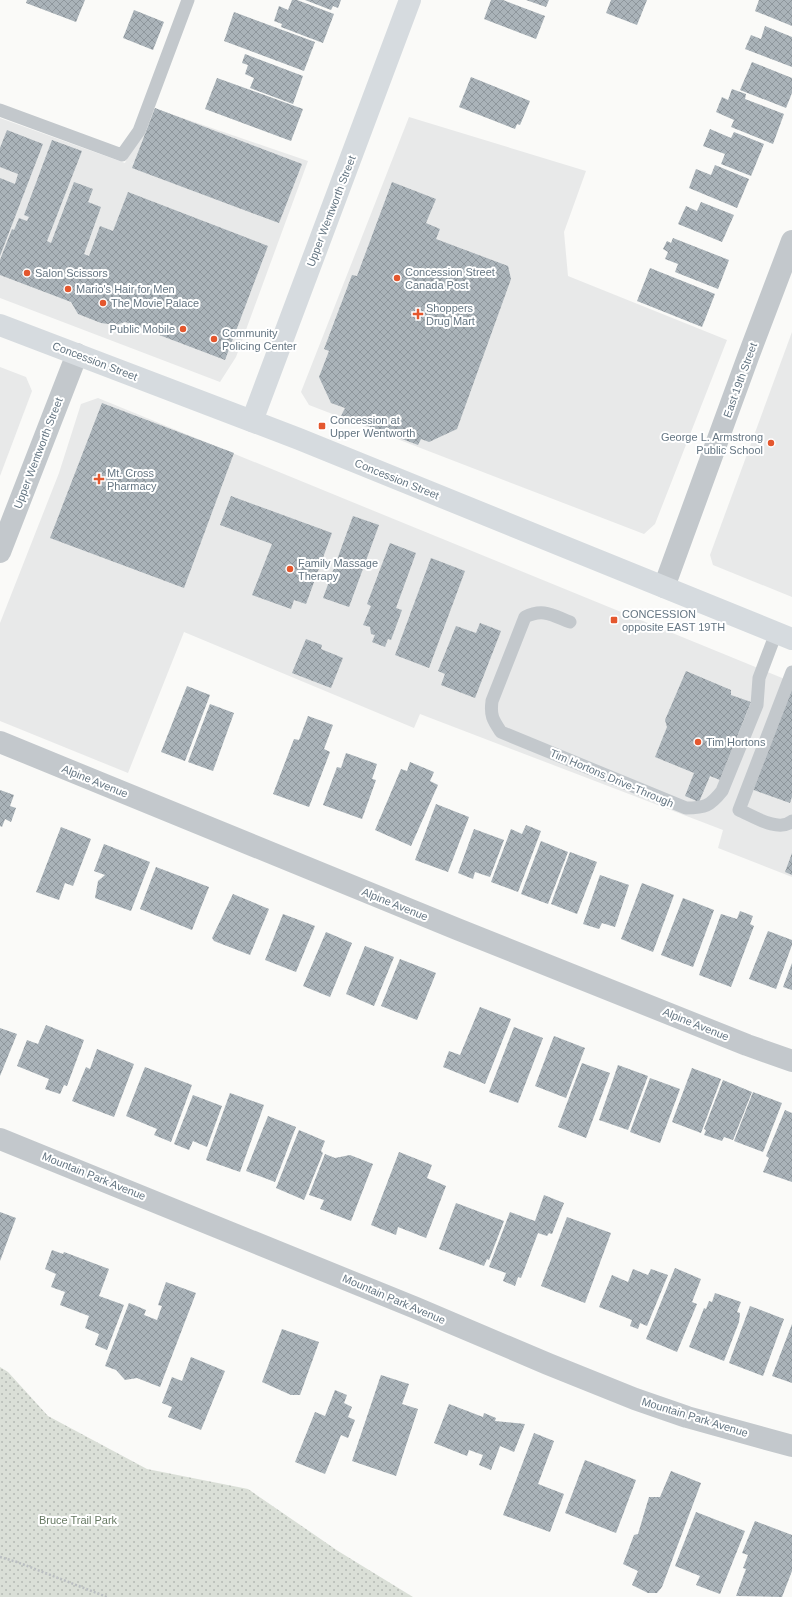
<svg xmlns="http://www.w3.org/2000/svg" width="792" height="1597" font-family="Helvetica,sans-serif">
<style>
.built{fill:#e8e9e9}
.park{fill:url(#park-dots)}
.building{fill:url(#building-cross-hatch)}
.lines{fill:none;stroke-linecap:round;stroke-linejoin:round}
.path{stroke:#bbbfc2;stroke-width:2.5;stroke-dasharray:2 2;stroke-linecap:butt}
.service{stroke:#c3c8cc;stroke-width:13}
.minor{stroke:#c3c8cc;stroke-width:22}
.secondary{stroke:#d6dbdf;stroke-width:22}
.poi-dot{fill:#e4572e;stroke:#fff;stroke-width:1.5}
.labels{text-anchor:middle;stroke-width:4;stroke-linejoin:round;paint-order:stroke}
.street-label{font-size:11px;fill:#657683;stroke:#fff}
.poi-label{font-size:11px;fill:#657683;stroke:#fff;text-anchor:start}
.park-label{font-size:11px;fill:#687a64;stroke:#fff}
</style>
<defs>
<pattern id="park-dots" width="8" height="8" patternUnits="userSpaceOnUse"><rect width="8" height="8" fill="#dadfd7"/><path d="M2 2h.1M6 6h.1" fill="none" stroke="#b4b9b4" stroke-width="1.8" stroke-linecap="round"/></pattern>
<pattern id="building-cross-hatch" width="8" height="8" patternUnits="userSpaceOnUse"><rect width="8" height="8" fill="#aab3b9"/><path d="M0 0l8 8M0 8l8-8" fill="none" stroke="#8e969c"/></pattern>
</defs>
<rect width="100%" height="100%" fill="#fafaf8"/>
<g class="built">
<path d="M148,106l160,55 -72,196 -16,25 -220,-84v-180l125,45z"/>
<path d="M409,117l177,54 -22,61 4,44 159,64 -72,184 -11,10 -335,-129 -8,-13z"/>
<path d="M792,332v265l-79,-32 -3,-10z"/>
<path d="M0,367l26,10 6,14 -32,85z"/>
<path d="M98,398l694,284v195l-74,-29 5,-18 -303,-116 -6,14 -230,-96 -56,141 -128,-52v-98l59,-150 22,-69z"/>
</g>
<path class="park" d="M0,1367l8,5 40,44 99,53 101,20 90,62 75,46h-413z"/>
<g class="building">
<path d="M27,0h58l-9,22 -50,-19z"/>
<path d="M292,0h5l37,14 -11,29 -42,-16 1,-3 -8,-3 5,-15 9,4z"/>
<path d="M305,0h36l-3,8 -5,-2 -2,4z"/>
<path d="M491,0h12l42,16 -9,23 -52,-20z"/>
<path d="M526,0h23l-3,7z"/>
<path d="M611,0h36l-10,25 -31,-12z"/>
<path d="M759,0h33v26l-37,-15z"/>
<path d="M134,10l30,12 -11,28 -30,-12z"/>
<path d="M234,12l81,30 -11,29 -80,-30z"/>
<path d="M765,26l27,11v30l-47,-18 6,-14 10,4z"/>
<path d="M245,54l58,22 -10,28 -43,-16 4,-10 -9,-4 3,-9 -6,-2z"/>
<path d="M752,62l40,16v15l-6,15 -46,-18z"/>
<path d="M471,77l59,24 -10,24 -3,-1 -2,5 -56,-22z"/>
<path d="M217,78l86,31 -12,32 -86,-32z"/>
<path d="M732,89l14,5 -1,5 39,15 -11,30 -42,-17 3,-7 -18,-8 6,-15 6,3z"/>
<path d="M155,108l147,56 -23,59 -147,-55z"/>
<path d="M710,129l21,9 3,-6 30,12 -13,32 -30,-12 4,-10 -22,-8z"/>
<path d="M7,130l36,14 -43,112v-78l15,6 3,-10 -18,-7v-19z"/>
<path d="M52,140l30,11 -35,90 4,2 23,-61 19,7 -5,13 13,5 -17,47 5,2 11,-30 13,5 15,-39 140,54 -43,114 -100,-38 -9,3 -15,-2 -23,-9 -7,-12 -71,-27v-15l12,-31 2,1 5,-12 8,3 2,-4 -5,-2z"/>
<path d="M715,165l34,14 -12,29 -48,-20 7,-19 15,6z"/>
<path d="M392,182l44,17 -10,24 14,6 -4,10 72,27 3,13 -54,150 -28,13 -8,-3 -3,6 -77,-29 4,-8 -14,-5 -12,-26 10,-26 -5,-2 28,-74 5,1z"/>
<path d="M701,202l33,13 -12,27 -44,-18 8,-18 11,5z"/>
<path d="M673,238l56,22 -11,29 -43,-17 3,-8 -13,-5 3,-7 -5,-3 4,-8 4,2z"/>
<path d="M650,268l65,26 -13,33 -65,-26z"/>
<path d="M102,403l132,50 -50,135 -134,-50z"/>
<path d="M231,496l101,37 -26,71 -12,-4 -3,9 -39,-14 20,-51 -52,-19z"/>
<path d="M353,516l26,9 -30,82 -26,-9z"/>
<path d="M390,543l26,10 -20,55 6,2 -11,30 -3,-1 -3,8 -13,-5 3,-7 -4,-1 -1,-7 -7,-2 8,-19 -4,-2z"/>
<path d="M431,558l34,13 -36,97 -34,-13z"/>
<path d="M480,623l21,8 -26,67 -34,-13 4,-11 -7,-3 18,-45 20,7z"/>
<path d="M306,639l16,6 -1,4 22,9 -12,30 -39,-15z"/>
<path d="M686,671l45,19v5l20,7 -31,78 -10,-4 -11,26 -14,-6 9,-23 -39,-16 12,-30 -2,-7z"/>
<path d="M187,686l23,9 -25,66 -24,-9z"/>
<path d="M792,687v110l-2,6 -39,-14z"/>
<path d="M210,704l24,9 -21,58 -25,-9z"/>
<path d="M308,716l25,9 -9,24 6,3 -21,55 -36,-13 21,-55 5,1z"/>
<path d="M346,753l31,11 -5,15 4,1 -14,39 -39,-14 14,-38 4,1z"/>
<path d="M410,762l24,10 -4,9 8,4 -27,61 -36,-16 26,-61 6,2z"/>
<path d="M0,790l14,5 -4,11 6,2 -5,14 -6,-3 -3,8 -2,-1z"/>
<path d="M436,804l33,13 -21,55 -33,-12z"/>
<path d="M526,825l15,6 -23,61 -27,-10 20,-53 11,5z"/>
<path d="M61,827l30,12 -18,47 -8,-3 -6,17 -23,-8z"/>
<path d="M474,829l30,11 -14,37 -15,-5 -2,7 -15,-6z"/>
<path d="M541,841l27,11 -20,52 -27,-10z"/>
<path d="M104,844l46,18 -19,49 -36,-13 3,-17 7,-6 -11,-4z"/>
<path d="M570,852l27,10 -20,52 -26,-10z"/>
<path d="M792,853v22l-7,-3z"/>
<path d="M156,867l53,20 -17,43 -52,-21z"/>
<path d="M600,875l29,10 -14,42 -13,-4 -3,6 -16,-5z"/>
<path d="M642,883l32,12 -21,57 -32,-13z"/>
<path d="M233,894l36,15 -19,46 -36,-14 -2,-3z"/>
<path d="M683,898l31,12 -21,57 -32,-12z"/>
<path d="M740,911l13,5 -3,8 4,2 -23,61 -32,-12 22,-61 16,5z"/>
<path d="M283,914l32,12 -19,46 -31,-12z"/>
<path d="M768,931l24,9v5l-16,44 -27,-10z"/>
<path d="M326,932l26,11 -22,54 -27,-11z"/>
<path d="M365,946l29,11 -20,49 -28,-12z"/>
<path d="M400,959l36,14 -19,47 -36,-14z"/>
<path d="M792,963v27l-9,-3z"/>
<path d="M480,1007l31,12 -26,65 -42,-17 6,-16 11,4z"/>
<path d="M46,1025l38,15 -17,46 -3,-1 -4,9 -15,-5 4,-10 -32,-13 10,-26 11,4z"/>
<path d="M514,1027l29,11 -25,65 -29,-11z"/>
<path d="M0,1028l17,6 -17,42z"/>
<path d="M554,1036l31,12 -19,50 -31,-12z"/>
<path d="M97,1049l37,15 -20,53 -42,-16 14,-34 4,2z"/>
<path d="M582,1063l28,10 -24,65 -28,-11z"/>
<path d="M618,1065l30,11 -20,54 -29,-10z"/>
<path d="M145,1067l47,18 -21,57 -17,-7 3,-6 -31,-13z"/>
<path d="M692,1068l29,11 -20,54 -29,-11z"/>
<path d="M650,1078l30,11 -20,54 -30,-11z"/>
<path d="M723,1080l29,12 -19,48 -9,-3 -2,4 -18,-6 2,-5 -2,-1z"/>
<path d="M753,1092l29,11 -19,49 -29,-11z"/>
<path d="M230,1093l34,12 -24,67 -34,-12z"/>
<path d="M193,1095l29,11 -15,41 -14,-6 -4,9 -15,-6z"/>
<path d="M785,1110l7,3v69l-29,-10 6,-14 -3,-2z"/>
<path d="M268,1116l28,11 -21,55 -29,-11z"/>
<path d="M299,1130l26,11 -4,10 2,2 -19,47 -28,-12z"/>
<path d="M399,1152l33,13 -5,13 19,8 -20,52 -28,-11 -2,8 -25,-10z"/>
<path d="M325,1154l10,4 15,-3 23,9 -22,57 -31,-12 4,-9 -15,-5z"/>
<path d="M544,1195l20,8 -12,31 -3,-1 -2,3 -9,-3 -17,45 -3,-1 -3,9 -12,-5 3,-8 -17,-6 21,-55 25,9z"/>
<path d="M456,1203l48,18 -15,39 -2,-1 -3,7 -45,-17z"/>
<path d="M0,1212l16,6 -16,43z"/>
<path d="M567,1217l44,16 -26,70 -44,-17z"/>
<path d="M52,1250l11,4 1,-2 45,17 -10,27 25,9 -17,45 -12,-5 4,-11 -14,-6 4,-12 -29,-11 5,-13 -14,-5 5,-13 -11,-5z"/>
<path d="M675,1268l26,11 -9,23 5,2 -20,48 -31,-13z"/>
<path d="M633,1269l15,6 3,-6 17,6 -21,51 -7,-3 -2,6 -8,-3 2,-6 -33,-13 13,-32 16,7z"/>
<path d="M166,1282l30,11 -36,94 -23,-9 -12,2 -9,-10 -11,-4 24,-63 17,7 -2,5 13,5 5,-14 -4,-1z"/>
<path d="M715,1293l26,9 -4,10 3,1 -1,9 -15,39 -35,-14 15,-39 2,1 3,-8 3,1z"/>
<path d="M750,1306l34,13 -21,57 -34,-13z"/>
<path d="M792,1324v59l-20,-7z"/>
<path d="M282,1329l37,13 -19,53h-9l-29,-13z"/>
<path d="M191,1357l34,14 -24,59 -33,-13 4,-10 -10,-4 10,-26 10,4z"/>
<path d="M381,1375l28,9 -7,20 16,5 -22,67 -44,-15z"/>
<path d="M335,1390l12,5 -3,8 8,4 -4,10 7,3 -7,18 -7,-3 -16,39 -30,-12 20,-50 10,4z"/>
<path d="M449,1404l34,13 1,-4 12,5 -1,3 30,3 -11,28 -14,-6 -9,24 -12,-5 4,-10 -14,-5 -2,6 -33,-13z"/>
<path d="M534,1433l20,8 -16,43 26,10 -14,38 -47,-17z"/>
<path d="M585,1460l51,20 -20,53 -51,-20z"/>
<path d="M671,1471l30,12 -39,104 -5,6h-9l-16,-8 6,-14 -15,-7 11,-29 4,-1 11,-37h11z"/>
<path d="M696,1512l49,19 -25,63 -24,-9 4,-9 -25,-10z"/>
<path d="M755,1521l37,14v36l-10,26 -46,-1 10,-27 -3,-1 5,-13 -6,-2z"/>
</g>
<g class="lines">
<path class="path" d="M0,1557l17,5 90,35"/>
<g class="service">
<path d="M0,110l122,45 17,-24 49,-131"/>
<path d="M570,622c-18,-7 -27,-14 -45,-5l-33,84c-2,15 1,19 9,31l185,76c19,0 24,-2 36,-17l35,-86 2,-27 17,-45"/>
<path d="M792,672l-53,138c14,6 40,23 53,11"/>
</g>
<g class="minor">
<path d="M0,552l77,-198"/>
<path d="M664,587l84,-230 44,-116"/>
<path d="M0,742l457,187 290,116 45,16"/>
<path d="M0,1139l416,169 132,56 87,35 52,18 105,29"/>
</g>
<g class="secondary">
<path d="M0,325l299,114 493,200"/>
<path d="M252,421l158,-421"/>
</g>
</g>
<g class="poi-dot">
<circle cx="27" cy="273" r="4"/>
<circle cx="397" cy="278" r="4"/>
<circle cx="68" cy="289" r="4"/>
<circle cx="103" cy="303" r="4"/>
<path d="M416 308h4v4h4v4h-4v4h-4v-4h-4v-4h4z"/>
<circle cx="183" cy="329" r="4"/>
<circle cx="214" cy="339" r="4"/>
<rect x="318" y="422" width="8" height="8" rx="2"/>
<circle cx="771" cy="443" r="4"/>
<path d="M97 473h4v4h4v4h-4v4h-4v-4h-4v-4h4z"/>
<circle cx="290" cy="569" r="4"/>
<rect x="610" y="616" width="8" height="8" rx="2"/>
<circle cx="698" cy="742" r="4"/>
</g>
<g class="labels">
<g class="street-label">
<text transform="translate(331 211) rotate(-69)" y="4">Upper Wentworth Street</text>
<text transform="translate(95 361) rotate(21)" y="4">Concession Street</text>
<text transform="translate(740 380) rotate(-70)" y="4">East 19th Street</text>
<text transform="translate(38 453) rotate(-69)" y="4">Upper Wentworth Street</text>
<text transform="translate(397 479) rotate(22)" y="4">Concession Street</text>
<text transform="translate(612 778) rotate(23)" y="4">Tim Hortons Drive-Through</text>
<text transform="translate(95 781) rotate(22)" y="4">Alpine Avenue</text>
<text transform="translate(395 904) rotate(22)" y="4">Alpine Avenue</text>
<text transform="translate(696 1024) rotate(22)" y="4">Alpine Avenue</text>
<text transform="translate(94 1176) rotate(22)" y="4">Mountain Park Avenue</text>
<text transform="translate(394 1299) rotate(23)" y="4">Mountain Park Avenue</text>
<text transform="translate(695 1417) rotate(17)" y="4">Mountain Park Avenue</text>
</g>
<g class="poi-label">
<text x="405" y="276">Concession Street<tspan x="405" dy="13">Canada Post</tspan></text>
<text x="35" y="277">Salon Scissors</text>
<text x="76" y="293">Mario's Hair for Men</text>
<text x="111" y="307">The Movie Palace</text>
<text x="426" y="312">Shoppers<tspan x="426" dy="13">Drug Mart</tspan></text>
<text x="175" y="333" text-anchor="end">Public Mobile</text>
<text x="222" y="337">Community<tspan x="222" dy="13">Policing Center</tspan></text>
<text x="330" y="424">Concession at<tspan x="330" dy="13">Upper Wentworth</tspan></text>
<text x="763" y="441" text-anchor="end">George L. Armstrong<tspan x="763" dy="13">Public School</tspan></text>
<text x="107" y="477">Mt. Cross<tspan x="107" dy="13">Pharmacy</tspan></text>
<text x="298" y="567">Family Massage<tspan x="298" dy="13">Therapy</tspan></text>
<text x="622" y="618">CONCESSION<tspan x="622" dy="13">opposite EAST 19TH</tspan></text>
<text x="706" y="746">Tim Hortons</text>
</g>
<g class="park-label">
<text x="78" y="1524">Bruce Trail Park</text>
</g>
</g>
</svg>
